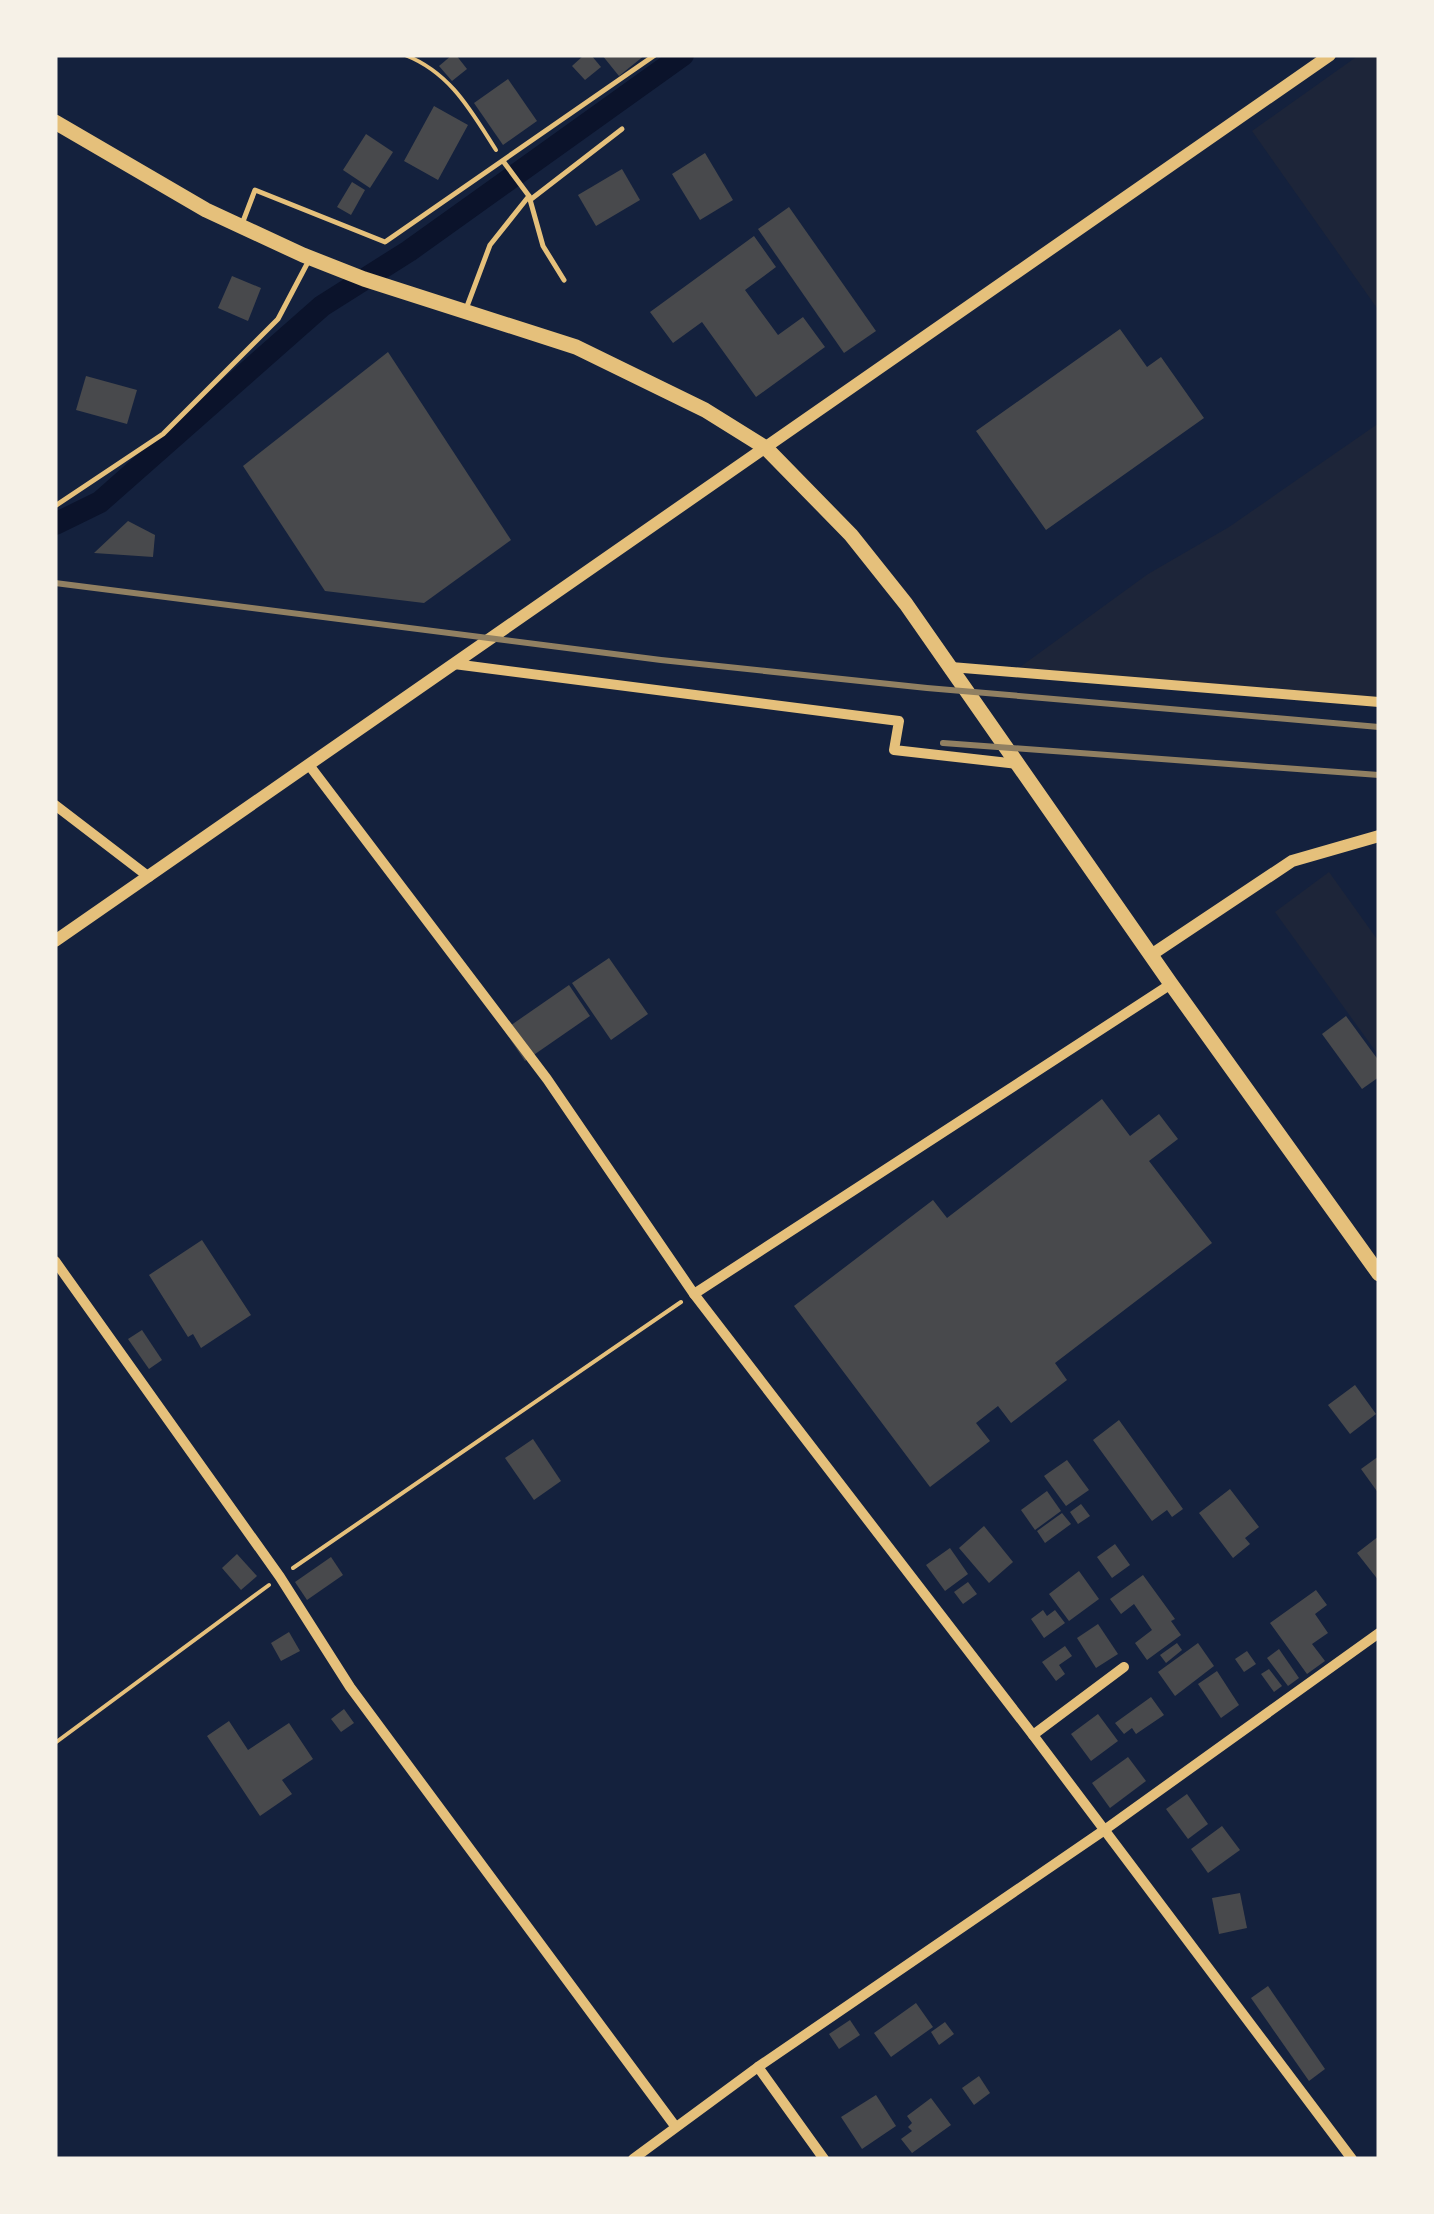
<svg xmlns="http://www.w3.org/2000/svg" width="1434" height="2214" font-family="Mulish,sans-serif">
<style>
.green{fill:#1d2539}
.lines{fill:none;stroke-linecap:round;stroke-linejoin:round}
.canal{stroke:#0b132b;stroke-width:22}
.building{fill:#48494c}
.path{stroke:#e5c07b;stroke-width:4}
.service{stroke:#e5c07b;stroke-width:5}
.minor{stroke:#e5c07b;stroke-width:10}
.tertiary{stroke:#e5c07b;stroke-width:12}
.secondary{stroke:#e5c07b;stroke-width:15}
.rail{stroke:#918062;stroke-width:6}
</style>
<rect width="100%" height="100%" fill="#14213d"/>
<g class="green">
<path d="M1359,55h20v256l-127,-180z"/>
<path d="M1379,423v274l-136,-5 -223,-25 128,-93 81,-47z"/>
<path d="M1329,872l50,70v114l-104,-144z"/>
</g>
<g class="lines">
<path class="canal" d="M55,524l45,-22 222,-196 87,-55 274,-196"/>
</g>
<g class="building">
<path d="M452,55h4l11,14 -15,12 -13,-15z"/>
<path d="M584,55h7l10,12 -16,13 -13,-14z"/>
<path d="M602,55h43l-26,21z"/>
<path d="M508,79l29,42 -34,24 -29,-42z"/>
<path d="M434,106l34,19 -30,55 -34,-19z"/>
<path d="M366,134l27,18 -23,36 -27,-18z"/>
<path d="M705,153l28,47 -33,20 -28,-46z"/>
<path d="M622,169l18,31 -44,26 -18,-31z"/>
<path d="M352,182l13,8 -14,25 -14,-8z"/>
<path d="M789,207l87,124 -32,22 -86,-124z"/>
<path d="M754,236l22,31 -31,23 33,45 25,-18 22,30 -69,50 -54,-75 -29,21 -23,-31z"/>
<path d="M232,276l29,12 -13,33 -30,-13z"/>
<path d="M1120,329l27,38 14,-10 43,61 -158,112 -70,-99z"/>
<path d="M388,352l123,188 -87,63 -99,-12 -82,-125z"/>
<path d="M86,376l51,14 -10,34 -51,-14z"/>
<path d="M128,521l27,14 -2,22 -59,-4z"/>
<path d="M609,958l39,56 -37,26 -39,-57z"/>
<path d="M569,985l21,31 -65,45 -21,-31z"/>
<path d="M1346,1016l33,45v16l-17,12 -40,-55z"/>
<path d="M1102,1099l28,37 29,-22 19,25 -29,22 63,82 -157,120 12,17 -56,43 -13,-17 -22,17 14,18 -60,46 -136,-181 139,-106 14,18z"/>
<path d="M202,1240l49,75 -50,33 -8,-14 -5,3 -39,-62z"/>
<path d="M142,1330l20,30 -13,9 -21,-30z"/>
<path d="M1355,1385l21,29 -26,20 -22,-29z"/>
<path d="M1119,1420l64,89 -11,8 -5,-7 -15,11 -59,-81z"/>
<path d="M533,1439l28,42 -27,19 -29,-42z"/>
<path d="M1379,1456v38l-18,-25z"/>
<path d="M1067,1460l22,30 -23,16 -22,-30z"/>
<path d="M1230,1489l29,38 -14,11 5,6 -17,14 -34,-45z"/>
<path d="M1047,1491l14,20 -26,19 -14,-20z"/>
<path d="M1081,1504l9,12 -12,8 -8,-12z"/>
<path d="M1062,1513l9,11 -26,19 -8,-12z"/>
<path d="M984,1526l29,36 -24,21 -30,-35z"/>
<path d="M1379,1536v45l-22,-28z"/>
<path d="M1115,1544l15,21 -18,13 -15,-21z"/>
<path d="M950,1548l18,26 -23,17 -19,-26z"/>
<path d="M237,1554l20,22 -16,14 -19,-22z"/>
<path d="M331,1557l12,18 -36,25 -12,-18z"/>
<path d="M1079,1571l20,28 -30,22 -20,-27z"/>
<path d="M1143,1575l32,44 -4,2 10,14 -34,25 -12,-17 17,-13 -18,-26 -13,10 -11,-15z"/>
<path d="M968,1582l9,12 -14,10 -9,-12z"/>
<path d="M1316,1590l11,15 -12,9 13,19 -16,11 13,17 -18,13 -37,-51z"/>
<path d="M1043,1610l4,6 8,-6 10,13 -21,15 -13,-19z"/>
<path d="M1098,1624l20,30 -22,14 -19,-30z"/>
<path d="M289,1632l11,19 -19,10 -10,-18z"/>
<path d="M1177,1643l5,7 -16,13 -6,-8z"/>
<path d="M1198,1643l16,23 -39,30 -17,-24z"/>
<path d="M1065,1646l7,10 -13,9 6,9 -9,7 -14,-19z"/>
<path d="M1279,1649l20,29 -11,8 -21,-28z"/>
<path d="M1247,1651l9,13 -12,8 -9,-13z"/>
<path d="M1269,1669l13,17 -8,6 -13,-18z"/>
<path d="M1217,1671l22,34 -18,13 -23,-34z"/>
<path d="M1151,1697l13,18 -28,19 -4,-6 -8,6 -9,-11z"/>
<path d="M344,1709l10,14 -13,9 -10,-13z"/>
<path d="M1098,1714l20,27 -27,20 -20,-27z"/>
<path d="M229,1721l19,29 41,-27 24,36 -31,21 10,14 -32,22 -53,-80z"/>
<path d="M1128,1757l18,24 -36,27 -18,-25z"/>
<path d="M1187,1794l21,30 -20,15 -22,-30z"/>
<path d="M1222,1826l18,24 -32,23 -17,-24z"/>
<path d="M1240,1893l7,35 -28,6 -7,-36z"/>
<path d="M1268,1986l57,83 -16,12 -58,-83z"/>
<path d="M916,2003l17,24 -42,30 -17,-24z"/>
<path d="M850,2020l10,15 -21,14 -10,-15z"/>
<path d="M945,2022l9,12 -15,11 -8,-13z"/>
<path d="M979,2076l11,17 -16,12 -12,-17z"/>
<path d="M876,2095l20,31 -34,23 -21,-32z"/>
<path d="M931,2098l20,27 -39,28 -11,-14 11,-8 -4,-4 4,-4 -5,-7z"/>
</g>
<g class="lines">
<g class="path">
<path d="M405,55c46,18 66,56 91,95"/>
<path d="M293,1568l388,-266"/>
<path d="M55,1743l214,-158"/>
</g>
<g class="service">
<path d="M503,161l26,35"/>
<path d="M530,200l92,-71"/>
<path d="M242,224l13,-34 130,52 270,-187"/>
<path d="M466,309l24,-64 39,-49 14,50 21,34"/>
<path d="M55,506l108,-72 115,-115 30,-57"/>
</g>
<g class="minor">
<path d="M454,664l445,57 -5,29 124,14"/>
<path d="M951,667l428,35"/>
<path d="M309,765l238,314 147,215 339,441 319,424"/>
<path d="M55,805l94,72"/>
<path d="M55,1261l225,316 70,110 325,439"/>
<path d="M694,1294l477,-310"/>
<path d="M1033,1735l91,-68"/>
<path d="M758,2067l66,92"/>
<path d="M633,2159l125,-92 345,-236 276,-198"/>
</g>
<g class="tertiary">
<path d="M55,941l1275,-886"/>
<path d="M1151,955l141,-94 87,-25"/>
</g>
<path class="secondary" d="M55,122l151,88 97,45 61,24 212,68 129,63 61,38 85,87 55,69 265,380 208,290"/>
<g class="rail">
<path d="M55,583l606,77 266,28 452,39"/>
<path d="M943,743l436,32"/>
</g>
</g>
<rect width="1434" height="2214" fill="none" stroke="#f6f1e7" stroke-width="115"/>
</svg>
